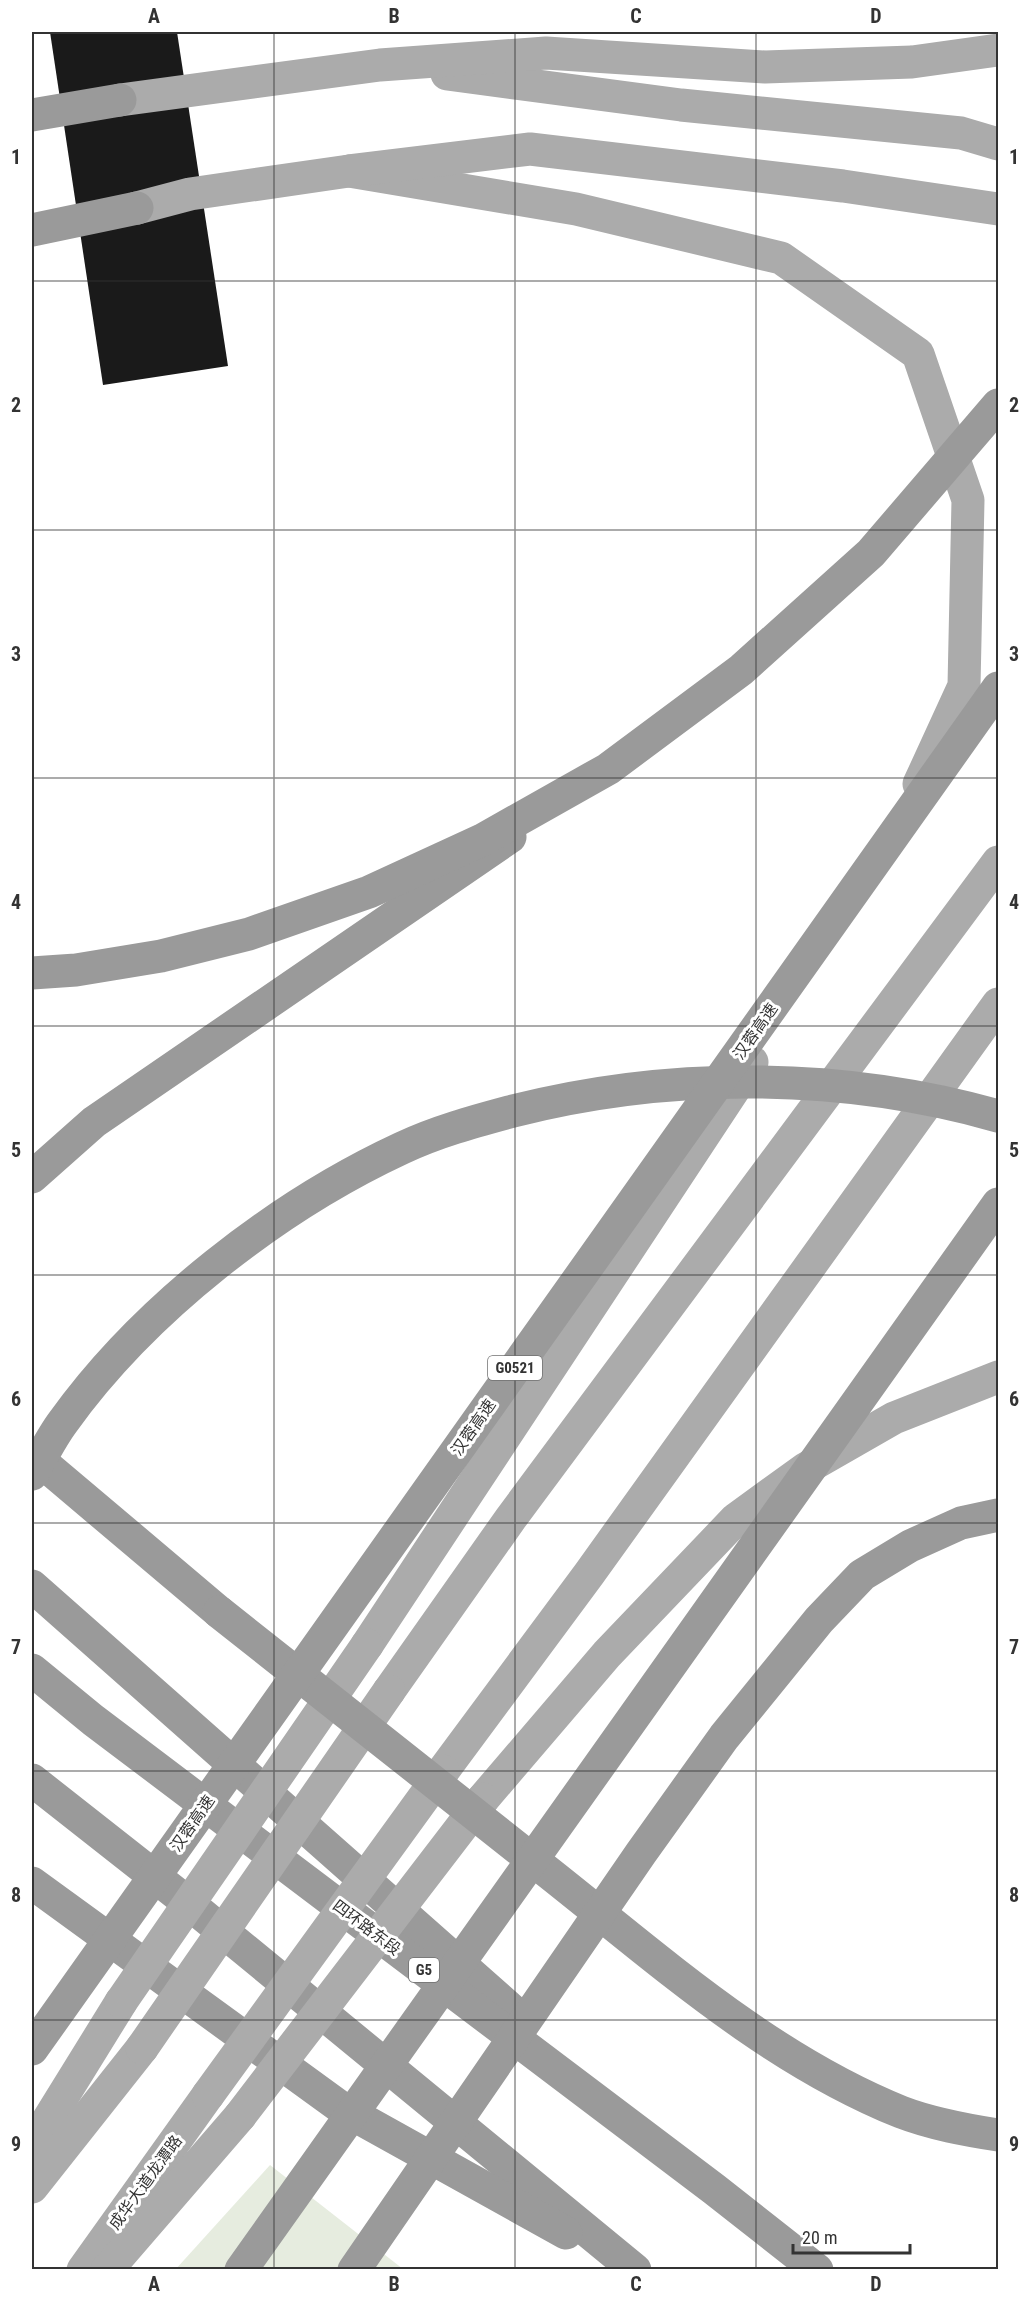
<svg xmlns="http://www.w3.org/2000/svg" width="1030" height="2301" font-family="'Roboto Condensed','Noto Sans SC',sans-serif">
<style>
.green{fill:#e6ecdf}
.building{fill:#1a1a1a}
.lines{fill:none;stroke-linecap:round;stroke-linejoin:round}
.primary{stroke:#ababab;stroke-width:33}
.motorway{stroke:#9a9a9a;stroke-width:33}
.primary-bridge{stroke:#ababab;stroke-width:33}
.motorway-bridge{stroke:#9a9a9a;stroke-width:33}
.grid{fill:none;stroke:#333;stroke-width:1.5;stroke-opacity:0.55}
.labels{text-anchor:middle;stroke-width:6;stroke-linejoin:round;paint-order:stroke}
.shield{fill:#fff;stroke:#707070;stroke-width:1.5}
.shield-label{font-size:15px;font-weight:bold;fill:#333}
.street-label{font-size:16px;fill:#333;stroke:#fff}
.neatline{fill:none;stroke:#333;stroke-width:2}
.grid-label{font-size:20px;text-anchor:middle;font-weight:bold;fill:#333}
</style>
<rect width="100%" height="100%" fill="#fff"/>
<path class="green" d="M270,2165l133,104 -228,1z"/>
<path class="building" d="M50,32h127l51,334 -125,19z"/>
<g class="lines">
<g class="primary">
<path d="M447,74l234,31 280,28 37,11"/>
<path d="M120,100l260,-35 166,-12 219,14 147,-5 86,-12"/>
<path d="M349,171l227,38 205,49 137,96 50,146 -4,186 -45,98"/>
<path d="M137,208l53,-14 159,-23 181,-22 313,37 155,23"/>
<path d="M367,1645l385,-583"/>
<path d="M389,1691l122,-173 487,-656"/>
<path d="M443,1771l146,-197 409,-570"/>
<path d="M483,1799l124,-145 129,-135 69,-50 89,-51 104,-41"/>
<path d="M32,2146l89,-144"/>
<path d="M32,2187l110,-139"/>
<path d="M83,2270l125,-175"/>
<path d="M107,2270l133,-154"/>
</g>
<g class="motorway">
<path d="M32,115l88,-15"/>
<path d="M32,230l105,-22"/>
<path d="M32,1177l62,-55 416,-285"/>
<path d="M32,1454l187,158"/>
<path d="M32,1586l492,435"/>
<path d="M32,1670l61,50 621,469 103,81"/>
<path d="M32,1780l150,118 453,372"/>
<path d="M32,1883l311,226 223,124"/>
</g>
<g class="primary-bridge">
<path d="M121,2002l246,-357"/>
<path d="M142,2048l247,-357"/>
<path d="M208,2095l235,-324"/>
<path d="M240,2116l243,-317"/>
</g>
<g class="motorway-bridge">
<path d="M32,973l44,-3 85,-14 88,-22 120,-42 113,-52 126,-71 133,-99 130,-117 127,-148"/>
<path d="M32,1474c10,-17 19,-36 31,-52 81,-113 214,-216 339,-274 36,-17 74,-27 111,-37 158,-40 329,-39 485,5"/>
<path d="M219,1612c108,86 217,171 325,257 113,89 223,189 357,243 31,12 65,18 97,23"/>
<path d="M32,2049l966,-1361"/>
<path d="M241,2270l757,-1066"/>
<path d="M354,2270l287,-417 83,-116 95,-117 43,-45 48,-29 51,-23 37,-8"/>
</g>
</g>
<path class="grid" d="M274,32v2238M515,32v2238M756,32v2238M32,281h966M32,530h966M32,778h966M32,1026h966M32,1275h966M32,1523h966M32,1771h966M32,2020h966"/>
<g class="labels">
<g class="shield">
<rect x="488" y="1356" width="54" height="24" rx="4.5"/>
<rect x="409" y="1958" width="30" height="24" rx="4.5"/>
</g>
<g class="shield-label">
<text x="515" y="1373">G0521</text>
<text x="424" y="1975">G5</text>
</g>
<g class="street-label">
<text transform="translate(755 1031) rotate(-55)" y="6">汉蓉高速</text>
<text transform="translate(473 1427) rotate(-55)" y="6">汉蓉高速</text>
<text transform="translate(192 1823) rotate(-55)" y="6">汉蓉高速</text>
<text transform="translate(367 1927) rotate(37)" y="6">四环路东段</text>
<text transform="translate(145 2182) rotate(-54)" y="6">成华大道龙潭路</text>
</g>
</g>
<rect width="1030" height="2301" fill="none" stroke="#ffffff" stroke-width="66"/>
<path d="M793 2244v9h117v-9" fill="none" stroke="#333333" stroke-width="3"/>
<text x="802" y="2244" font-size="18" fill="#333333" stroke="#ffffff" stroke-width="4.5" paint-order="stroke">20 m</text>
<rect x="33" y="33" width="964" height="2235" class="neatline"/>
<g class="grid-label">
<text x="154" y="23">A</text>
<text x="394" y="23">B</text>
<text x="636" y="23">C</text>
<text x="876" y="23">D</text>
<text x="16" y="164">1</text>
<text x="1014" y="164">1</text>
<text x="16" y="412">2</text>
<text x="1014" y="412">2</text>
<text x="16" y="661">3</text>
<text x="1014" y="661">3</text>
<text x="16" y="909">4</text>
<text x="1014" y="909">4</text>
<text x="16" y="1157">5</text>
<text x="1014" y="1157">5</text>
<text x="16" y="1406">6</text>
<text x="1014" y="1406">6</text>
<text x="16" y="1654">7</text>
<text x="1014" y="1654">7</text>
<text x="16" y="1902">8</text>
<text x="1014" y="1902">8</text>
<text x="16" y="2151">9</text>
<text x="1014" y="2151">9</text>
<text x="154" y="2291">A</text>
<text x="394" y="2291">B</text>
<text x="636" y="2291">C</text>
<text x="876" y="2291">D</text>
</g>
</svg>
